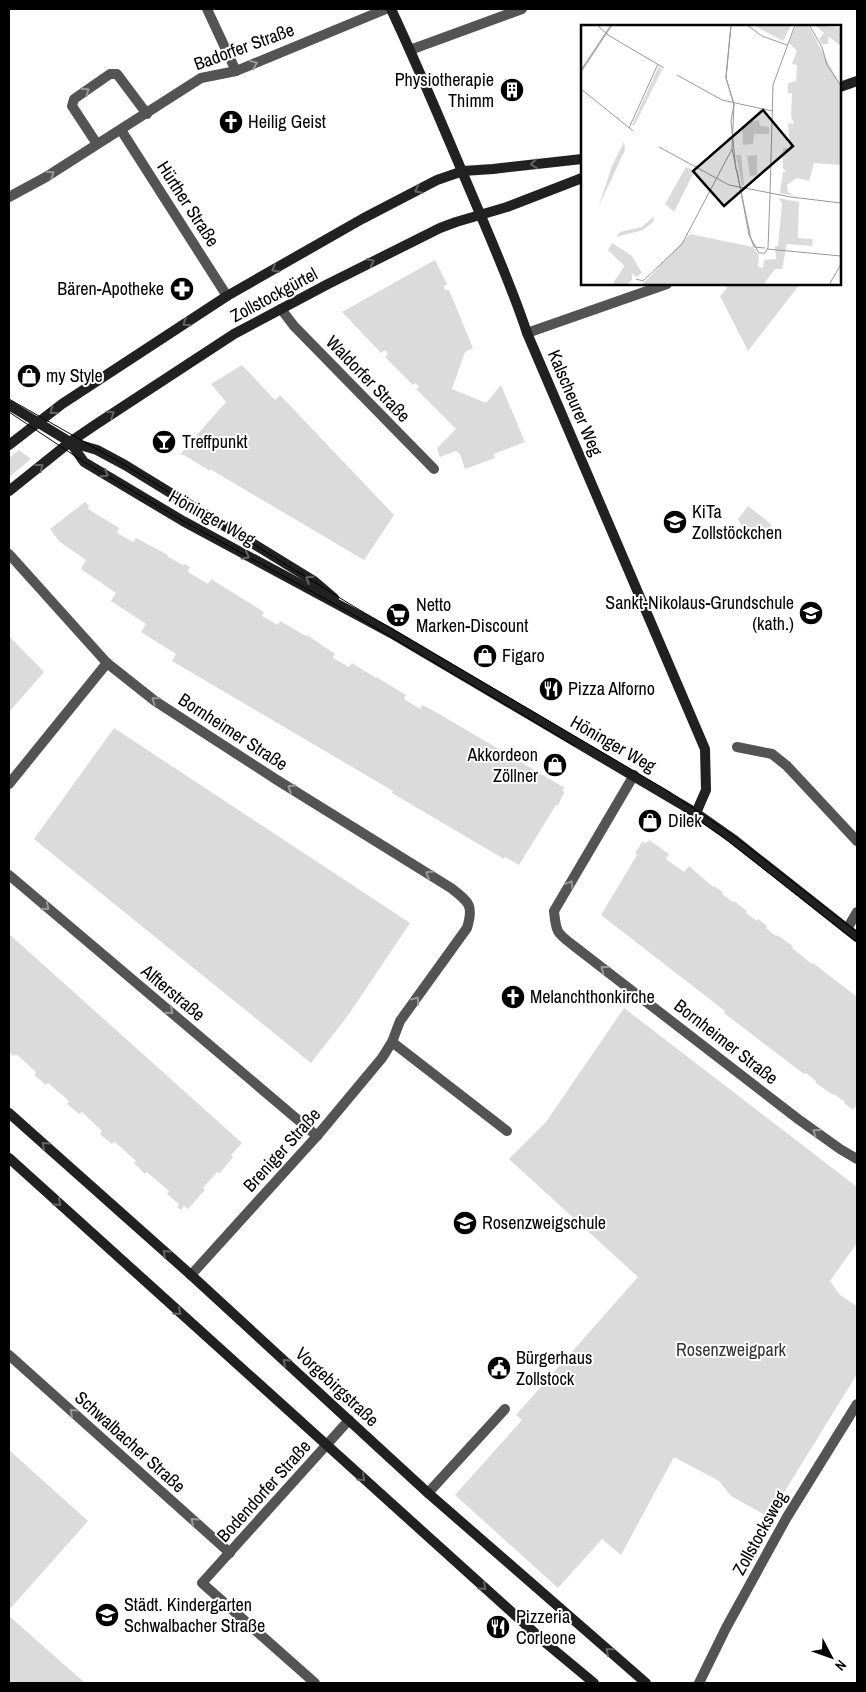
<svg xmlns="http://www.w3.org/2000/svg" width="866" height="1692" font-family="'Archivo Narrow',sans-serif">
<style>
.green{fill:#dbdbdb}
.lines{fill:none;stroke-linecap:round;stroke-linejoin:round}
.street{stroke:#545454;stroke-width:10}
.secondary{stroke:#212121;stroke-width:10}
.tram{stroke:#000;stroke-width:1}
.oneway{stroke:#989898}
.oneway2{stroke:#646464}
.labels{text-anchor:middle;stroke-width:4;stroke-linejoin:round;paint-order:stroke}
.street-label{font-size:18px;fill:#000;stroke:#fff}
.poi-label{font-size:18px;fill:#000;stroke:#fff;text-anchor:start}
.park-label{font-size:18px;fill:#323232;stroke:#fff}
.inset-road{fill:none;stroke:#999;stroke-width:1}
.view{fill:#000;fill-opacity:0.15;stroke:#000;stroke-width:2.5}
.inset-edge{fill:none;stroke:#000;stroke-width:2.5}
</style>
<rect width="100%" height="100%" fill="#fff"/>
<g class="green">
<path d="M435,260l12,24 -3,2 1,4h4l24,58 -8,4 -13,37 34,14 15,-18 24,57 -31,12 1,4 -30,11 -5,-15 -4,-3 -16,6 -3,-9 19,-19 -40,-40 3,-2 -3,-4 -3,2 -28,-28 3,-3 -3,-4 -4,3 -39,-41z"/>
<path d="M723,284h77l-52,67 -28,-55 7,-8z"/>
<path d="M242,365l33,35 5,-5 114,120 -30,45 -154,-91v2l-26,-16h-4l5,-6 2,1 4,-5 -2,-1 37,-42 -15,-18z"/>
<path d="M19,450l12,9 -22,18v-19z"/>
<path d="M85,502l4,4 -1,3 31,19 -2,5 16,9 3,-4 32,17 -1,1 16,9 2,-1 5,3 -2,5 20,12 3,-5 53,33 -2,4 16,9 2,-4 26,15 1,-1 28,19 -2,4 16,9 3,-4 24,15 1,-1 4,3 25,15 -2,4 16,10 2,-4 12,6 131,77 -2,1v3l2,-1 -7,14h-2l-37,60 -14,-8 -1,2 -112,-66 1,-2 -221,-130 4,-7 -35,-22 5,-8 -35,-23 5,-8 -35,-24 5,-9 -26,-18 -10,-13z"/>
<path d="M748,506l23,18 -1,6 -21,12 -11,-23z"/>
<path d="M9,636l35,36 -35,40z"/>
<path d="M114,728l296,195 -61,91 -38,49 -277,-224z"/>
<path d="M649,840l20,14 -3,5 18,13 5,-6 24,21 1,-1 9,6 -1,2 11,8 1,-1 13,10 -1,2 11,8 1,-2 9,7 -1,2 10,8 1,-1 16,11 -1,2 20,16 1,-1 44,34v107l-4,6 -9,-7 1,-1 -11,-8 -1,1 -17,-12v-2l-10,-8 -2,1 -80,-61 1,-2 -124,-96 36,-60 -2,-2 8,-12 1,2 4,-1z"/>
<path d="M9,934l233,209 -11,12 2,2 -13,16 -3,-1 -14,16 2,2 -17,19 -4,-3 -3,4 -4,-3 2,-3 -12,-10 2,-3 -22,-19 -2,2 -11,-11 2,-2 -21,-19 -3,2 -12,-10 2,-3 -20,-19 -3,2 -12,-10 2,-3 -21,-18 -2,2 -12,-10 2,-3 -20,-18 -2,2 -5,-4z"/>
<path d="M624,1008l233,179v56l-27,38 10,14 17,11v68l-88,143 -38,-21 -12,-15 -45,-24 -53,98 -19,-16 -44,49 -103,-93 67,-75 -6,-5 122,-138 -129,-118 37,-37z"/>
<path d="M9,1450l79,71 -79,89z"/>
<path d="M9,1616l76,67h-76z"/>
</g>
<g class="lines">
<g class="street">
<path d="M207,9l29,62"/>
<path d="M410,50l112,-41"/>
<path d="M121,130l106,166"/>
<path d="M97,144l-25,-38 2,-7 36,-25h7l30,40"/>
<path d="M9,197l37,-20 155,-99 35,-7 150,-62"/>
<path d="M281,309l13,17 140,143"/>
<path d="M527,333l140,-49"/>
<path d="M9,554l98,109 48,38 122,79 174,108c18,14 23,17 16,40l-67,93 -8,21 -10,16 -65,78 -126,139"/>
<path d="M737,747l35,7 15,12 70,75"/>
<path d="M634,775l-80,136c2,22 3,22 20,35l224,173 42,30 17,10"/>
<path d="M9,784l98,-121"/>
<path d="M9,875l308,261"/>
<path d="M847,929l10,-17"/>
<path d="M392,1042l115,89"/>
<path d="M9,1355l221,198"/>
<path d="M428,1493l77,-84"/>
<path d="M315,1683l-113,-100 147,-163"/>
<path d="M699,1683l27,-55 61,-111 70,-113"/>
</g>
<g class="secondary">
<path d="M391,9c32,68 60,137 90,207 16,38 33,77 46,117l178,416 1,41 -10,23"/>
<path d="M840,87l17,-6"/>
<path d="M9,405l61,37 27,8 28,15 189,116 20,17"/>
<path d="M70,442l14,20 99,59 208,112 305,180 37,26 124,98"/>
<path d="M9,445l53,-41 165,-108 135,-77 75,-39 26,-9 30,-2 89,-10"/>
<path d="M9,491l61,-49 25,-17 139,-91 94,-50 112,-56 16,-6 51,-15 75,-29"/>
<path d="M9,1113l182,162 237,218 218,190"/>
<path d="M9,1158l538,486 47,39"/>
</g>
<g class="tram">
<path d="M9,399l116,66 228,141 315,185 66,45 123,96"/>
<path d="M9,412l75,50 99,59 166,91 226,134"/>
<path d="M683,810l36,24 138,108"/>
</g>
</g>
<defs><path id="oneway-chevron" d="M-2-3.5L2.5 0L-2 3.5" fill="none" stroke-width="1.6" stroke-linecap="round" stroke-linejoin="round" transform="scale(1.25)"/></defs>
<g class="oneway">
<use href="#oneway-chevron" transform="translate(254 64) rotate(-22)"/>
<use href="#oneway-chevron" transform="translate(86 91) rotate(-35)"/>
<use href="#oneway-chevron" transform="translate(51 174) rotate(-33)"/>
<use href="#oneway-chevron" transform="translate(155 700) rotate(-144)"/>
<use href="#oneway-chevron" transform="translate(291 788) rotate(-148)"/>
<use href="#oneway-chevron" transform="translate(429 874) rotate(-148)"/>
<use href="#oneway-chevron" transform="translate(570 884) rotate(-59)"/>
<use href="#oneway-chevron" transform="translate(46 907) rotate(40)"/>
<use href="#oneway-chevron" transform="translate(604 969) rotate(-143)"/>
<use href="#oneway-chevron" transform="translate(416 1000) rotate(-55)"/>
<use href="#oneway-chevron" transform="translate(170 1011) rotate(40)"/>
<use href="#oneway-chevron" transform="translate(816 1132) rotate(-144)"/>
<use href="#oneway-chevron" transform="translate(73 1412) rotate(-138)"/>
<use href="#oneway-chevron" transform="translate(194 1521) rotate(-138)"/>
</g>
<g class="oneway2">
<use href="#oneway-chevron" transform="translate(534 164) rotate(174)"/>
<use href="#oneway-chevron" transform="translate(418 190) rotate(152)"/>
<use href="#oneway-chevron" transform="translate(371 262) rotate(-26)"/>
<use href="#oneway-chevron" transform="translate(275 269) rotate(150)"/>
<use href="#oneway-chevron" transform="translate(186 323) rotate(147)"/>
<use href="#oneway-chevron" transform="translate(53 411) rotate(142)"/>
<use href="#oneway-chevron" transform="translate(111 414) rotate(-34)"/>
<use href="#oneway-chevron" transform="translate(40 467) rotate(-38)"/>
<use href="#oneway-chevron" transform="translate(105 474) rotate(31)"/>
<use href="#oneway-chevron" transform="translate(246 556) rotate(29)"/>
<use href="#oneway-chevron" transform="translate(309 579) rotate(-147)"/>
<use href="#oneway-chevron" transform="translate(45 1145) rotate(-138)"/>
<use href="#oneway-chevron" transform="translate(58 1203) rotate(42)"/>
<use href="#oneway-chevron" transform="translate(166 1253) rotate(-138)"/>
<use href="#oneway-chevron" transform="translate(178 1312) rotate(42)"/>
<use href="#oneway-chevron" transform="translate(286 1362) rotate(-138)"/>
<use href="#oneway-chevron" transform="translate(362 1478) rotate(42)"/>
<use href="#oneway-chevron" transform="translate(483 1587) rotate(42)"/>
<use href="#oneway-chevron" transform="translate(609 1651) rotate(-139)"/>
</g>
<defs>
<g id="building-disc" transform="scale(1.25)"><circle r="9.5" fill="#000" stroke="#fff"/><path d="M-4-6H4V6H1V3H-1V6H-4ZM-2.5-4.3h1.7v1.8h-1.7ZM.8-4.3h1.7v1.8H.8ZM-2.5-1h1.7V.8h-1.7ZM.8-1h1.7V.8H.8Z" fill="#fff"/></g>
<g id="church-disc" transform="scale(1.25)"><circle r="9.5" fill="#000" stroke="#fff"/><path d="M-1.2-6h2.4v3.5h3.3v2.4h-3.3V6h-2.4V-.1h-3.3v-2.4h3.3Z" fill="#fff"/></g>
<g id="pharmacy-disc" transform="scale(1.25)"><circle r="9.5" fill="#000" stroke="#fff"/><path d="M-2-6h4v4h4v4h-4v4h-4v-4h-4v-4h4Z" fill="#fff"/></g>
<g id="shop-disc" transform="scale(1.25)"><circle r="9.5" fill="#000" stroke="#fff"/><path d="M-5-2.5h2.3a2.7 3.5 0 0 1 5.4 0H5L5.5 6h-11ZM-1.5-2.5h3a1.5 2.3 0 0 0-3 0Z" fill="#fff"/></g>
<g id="bar-disc" transform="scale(1.25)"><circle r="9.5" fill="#000" stroke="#fff"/><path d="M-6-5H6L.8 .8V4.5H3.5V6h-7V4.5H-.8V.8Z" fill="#fff"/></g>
<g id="school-disc" transform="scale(1.25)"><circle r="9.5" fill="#000" stroke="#fff"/><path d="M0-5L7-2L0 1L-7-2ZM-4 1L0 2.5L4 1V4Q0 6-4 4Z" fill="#fff"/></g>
<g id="supermarket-disc" transform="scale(1.25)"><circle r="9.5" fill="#000" stroke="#fff"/><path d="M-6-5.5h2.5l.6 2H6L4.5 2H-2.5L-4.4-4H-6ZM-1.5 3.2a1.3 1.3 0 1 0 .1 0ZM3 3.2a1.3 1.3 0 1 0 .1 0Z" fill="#fff"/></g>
<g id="restaurant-disc" transform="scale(1.25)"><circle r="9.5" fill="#000" stroke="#fff"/><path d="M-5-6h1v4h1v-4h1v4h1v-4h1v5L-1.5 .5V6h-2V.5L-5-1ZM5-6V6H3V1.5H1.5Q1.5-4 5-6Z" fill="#fff"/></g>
<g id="civic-disc" transform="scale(1.25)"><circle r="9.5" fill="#000" stroke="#fff"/><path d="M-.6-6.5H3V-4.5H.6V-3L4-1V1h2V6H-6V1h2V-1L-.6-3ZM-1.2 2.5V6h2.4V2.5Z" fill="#fff"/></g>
</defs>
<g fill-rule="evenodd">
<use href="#building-disc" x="512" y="90"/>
<use href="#church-disc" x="231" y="122"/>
<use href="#pharmacy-disc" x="182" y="289"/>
<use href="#shop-disc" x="29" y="376"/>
<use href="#bar-disc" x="164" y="442"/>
<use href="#school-disc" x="675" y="522"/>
<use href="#school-disc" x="811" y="613"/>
<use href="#supermarket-disc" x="398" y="615"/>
<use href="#shop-disc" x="485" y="656"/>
<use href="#restaurant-disc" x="551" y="689"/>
<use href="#shop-disc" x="555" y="765"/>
<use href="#shop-disc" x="650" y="821"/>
<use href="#church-disc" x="513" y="997"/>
<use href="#school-disc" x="465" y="1223"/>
<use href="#civic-disc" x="499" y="1368"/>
<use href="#school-disc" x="107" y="1615"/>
<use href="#restaurant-disc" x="498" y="1627"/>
</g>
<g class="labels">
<g class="street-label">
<text transform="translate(244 47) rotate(-20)" y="6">Badorfer Straße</text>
<text transform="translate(188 204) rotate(57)" y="6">Hürther Straße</text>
<text transform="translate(274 295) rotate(-28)" y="6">Zollstockgürtel</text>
<text transform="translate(368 379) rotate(46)" y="6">Waldorfer Straße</text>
<text transform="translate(575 403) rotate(67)" y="6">Kalscheurer Weg</text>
<text transform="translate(212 518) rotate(29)" y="6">Höninger Weg</text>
<text transform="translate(233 732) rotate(33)" y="6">Bornheimer Straße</text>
<text transform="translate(613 744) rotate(30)" y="6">Höninger Weg</text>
<text transform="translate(173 993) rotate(40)" y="6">Alfterstraße</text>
<text transform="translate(726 1042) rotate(38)" y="6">Bornheimer Straße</text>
<text transform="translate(282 1150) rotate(-48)" y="6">Breniger Straße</text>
<text transform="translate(337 1387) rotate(43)" y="6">Vorgebirgstraße</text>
<text transform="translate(130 1442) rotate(42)" y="6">Schwalbacher Straße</text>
<text transform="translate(264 1491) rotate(-48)" y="6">Bodendorfer Straße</text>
<text transform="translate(760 1533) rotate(-61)" y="6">Zollstocksweg</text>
</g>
<g class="poi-label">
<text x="494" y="86" text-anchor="end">Physiotherapie<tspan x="494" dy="21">Thimm</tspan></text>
<text x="248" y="128">Heilig Geist</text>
<text x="164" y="295" text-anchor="end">Bären-Apotheke</text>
<text x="46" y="382">my Style</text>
<text x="182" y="448">Treffpunkt</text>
<text x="692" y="518">KiTa<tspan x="692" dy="21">Zollstöckchen</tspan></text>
<text x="794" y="609" text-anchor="end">Sankt-Nikolaus-Grundschule<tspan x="794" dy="21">(kath.)</tspan></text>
<text x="416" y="611">Netto<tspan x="416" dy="21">Marken-Discount</tspan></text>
<text x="502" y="662">Figaro</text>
<text x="568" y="695">Pizza Alforno</text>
<text x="538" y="761" text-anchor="end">Akkordeon<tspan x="538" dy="21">Zöllner</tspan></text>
<text x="668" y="827">Dilek</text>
<text x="530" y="1003">Melanchthonkirche</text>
<text x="482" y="1229">Rosenzweigschule</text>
<text x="516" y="1364">Bürgerhaus<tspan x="516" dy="21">Zollstock</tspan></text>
<text x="124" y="1611">Städt. Kindergarten<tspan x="124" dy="21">Schwalbacher Straße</tspan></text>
<text x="516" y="1623">Pizzeria<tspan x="516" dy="21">Corleone</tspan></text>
</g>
<g class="park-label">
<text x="731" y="1356">Rosenzweigpark</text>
</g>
</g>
<g transform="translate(581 25)">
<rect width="260" height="260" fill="#fff"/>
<path d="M172,0h38l-8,16zM215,0h12l33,61v79l-27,-2 -5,18 -12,-3 -10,7 1,7 8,4 -16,-3 3,-21h3l-3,-4v-20h7l-2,-25 6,1 -3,-8 1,-23h-4v-10l8,-2 1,-16 -5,-1 5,-13 -8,-8zM234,0l26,3v18l-13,-10v8h-6l-3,-5 5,-6zM78,41l3,4 -28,56 -2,-1zM178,95l1,6 9,1v7h-15l-1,10 -10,1 -1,-18 5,-1v-4zM43,117l1,8 -27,58 14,-42zM155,130h5l3,30h-2zM176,130v20l-7,1 -3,-20zM105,142l8,5 -20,40 -9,-8zM197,173l21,4 -1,36 15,1 -1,7 -25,-2 -5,25h-7l-9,12 2,4 -3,-4v4h-123l48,-51 63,13 6,8 -1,12 5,1 1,-8 12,-1 -1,-13h3l4,-43zM73,191l-1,6 -10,8 -27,7 4,-5 22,-5zM31,218l20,13 10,17 -6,4 -28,-27zM44,240l7,9v6l-6,5h-14z" fill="#dbdbdb"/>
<path class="inset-road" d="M16,0l11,10 56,33M150,0l-5,53 8,26 -2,45 19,90 3,8 11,1M166,0l15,11 25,9M228,0l13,22 5,18 14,21M146,41l-1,12 8,27M146,41l4,-41M0,45l30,-45M0,47l31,-47M96,50l45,25 50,11M0,64l52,42M153,79l-3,17 5,49M48,103l29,-64M78,122l70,38 62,12 50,6M156,145l12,65 10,18h6l3,-5 2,-53M189,170l3,-110 22,-60M186,224l74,7M55,254l7,2 39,-37 50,-95M248,260l12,-21"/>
<path class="view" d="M182,85l30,36 -69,60 -31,-35z"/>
<rect width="260" height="260" class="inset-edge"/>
</g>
<rect width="866" height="1692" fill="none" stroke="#000000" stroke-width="20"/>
<g transform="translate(831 1657) rotate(131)" stroke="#ffffff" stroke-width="4" paint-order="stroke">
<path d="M0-4L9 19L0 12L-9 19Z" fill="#000000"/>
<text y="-8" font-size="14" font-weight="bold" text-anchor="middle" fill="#000000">N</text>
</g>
</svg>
